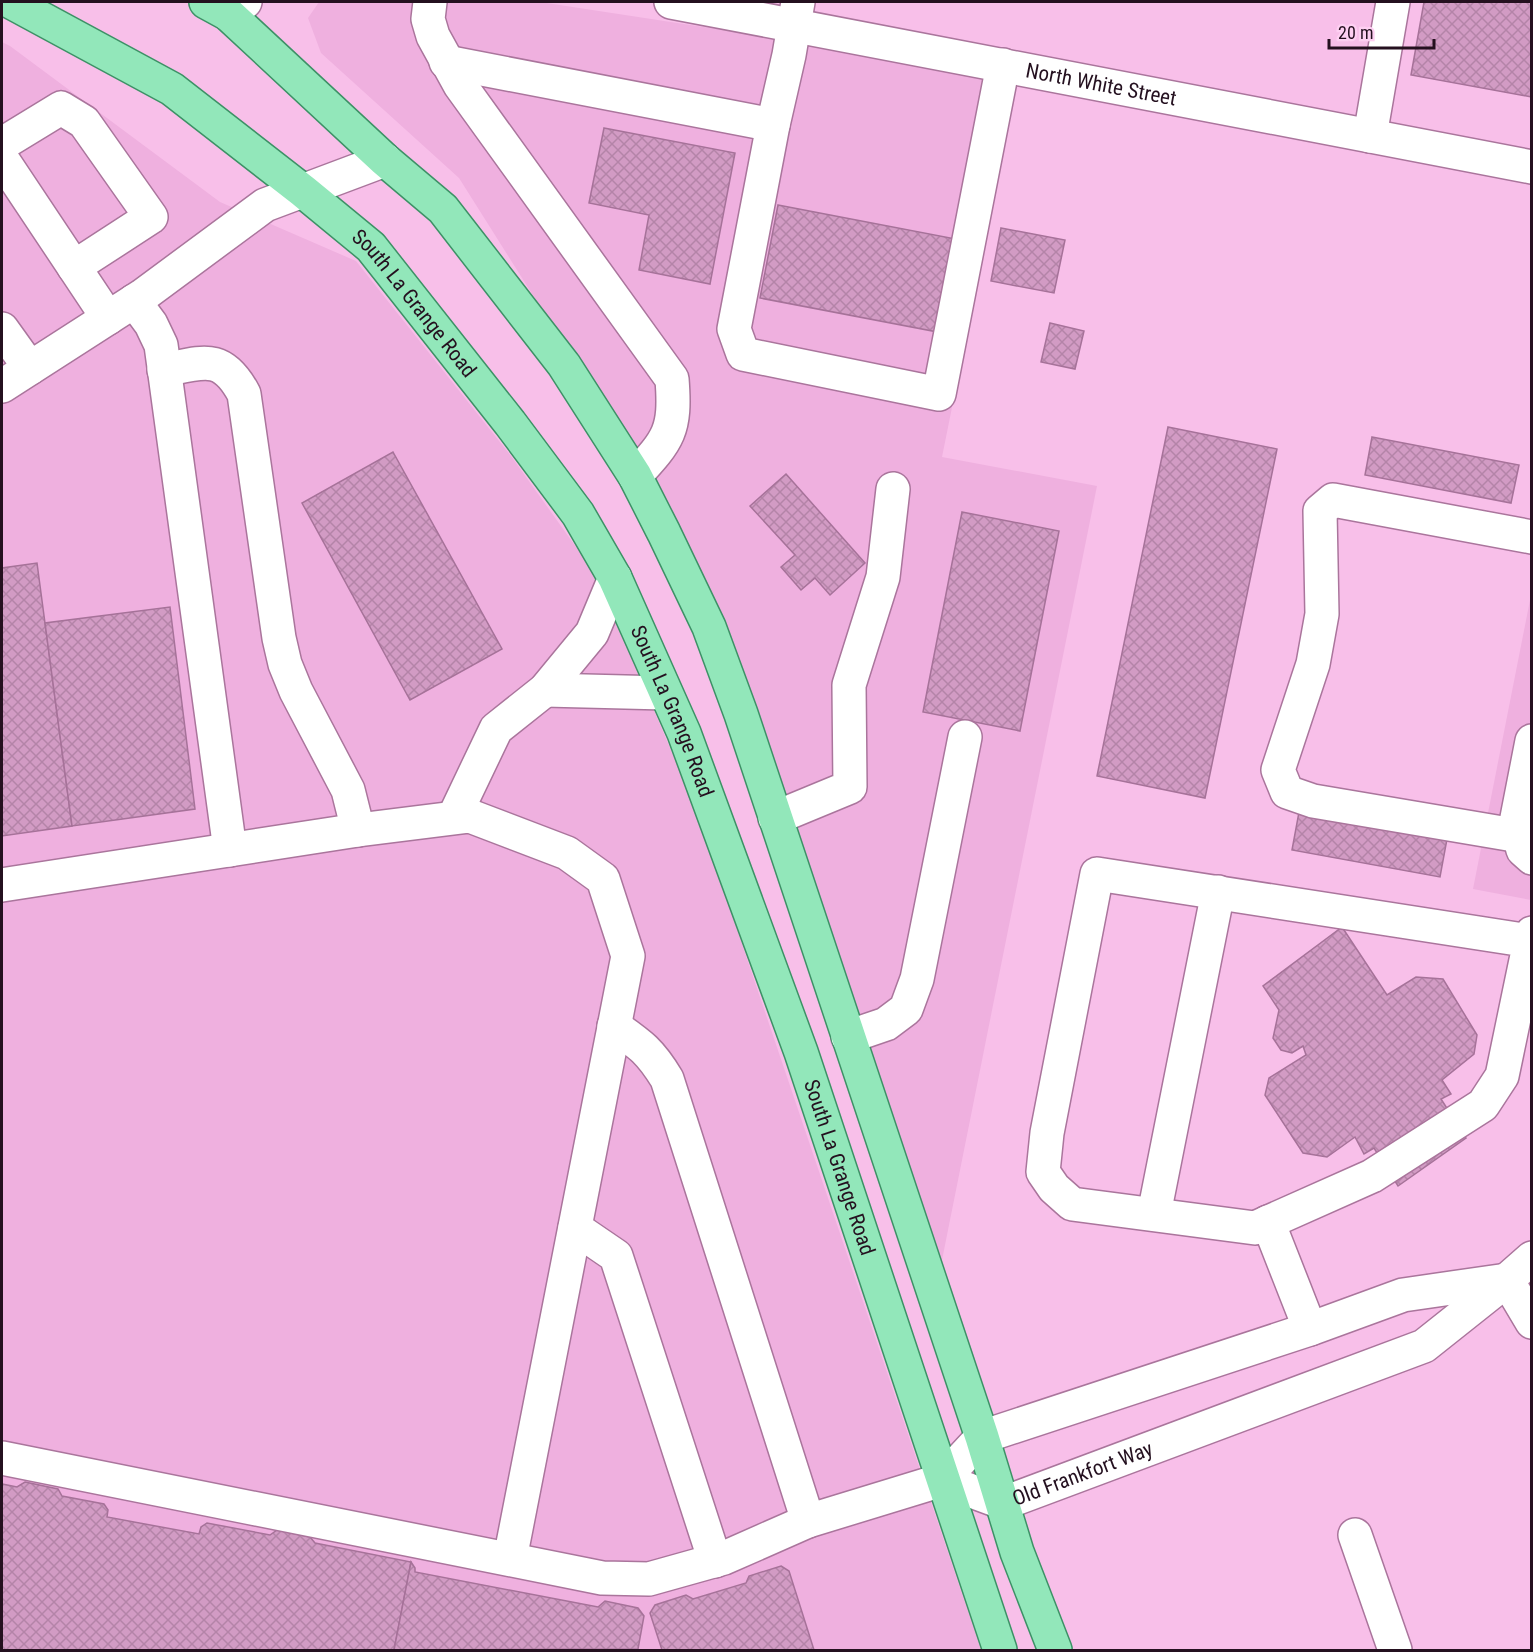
<svg xmlns="http://www.w3.org/2000/svg" width="1533" height="1652" font-family="'Roboto Condensed',sans-serif">
<style>
.built{fill:#efb0df}
.building{fill:url(#building-cross-hatch);stroke:#a67299;stroke-width:1.5}
.lines{fill:none;stroke-linecap:round;stroke-linejoin:round}
.minor-casing{stroke:#aa759c;stroke-width:36}
.major-casing{stroke:#3d9166;stroke-width:36}
.minor{stroke:#fff;stroke-width:33}
.major{stroke:#92e7ba;stroke-width:33}
.labels{text-anchor:middle;stroke-width:4.5;stroke-linejoin:round;paint-order:stroke}
.street-label{font-size:21px;fill:#24101f;stroke:#fed0f2}
</style>
<defs>
<pattern id="building-cross-hatch" width="8" height="8" patternUnits="userSpaceOnUse" patternTransform="scale(1.5)"><rect width="8" height="8" fill="#d29bc4"/><path d="M0 0l8 8M0 8l8-8" fill="none" stroke="#b484a8"/></pattern>
</defs>
<rect width="100%" height="100%" fill="#f8bfe9"/>
<g class="built">
<path d="M319,2h221l479,73 -77,382 155,29 -159,794 -197,-594 -171,-332 -111,-176 -138,-125 -13,-35z"/>
<path d="M2,42l8,4 210,156 136,59 155,195 85,119 101,236 284,839h-979z"/>
<path d="M1531,595v305l-58,-11z"/>
</g>
<g class="building">
<path d="M1424,2h108v95l-121,-22z"/>
<path d="M604,128l131,25 -25,131 -71,-14 10,-55 -60,-12z"/>
<path d="M778,205l183,35 -18,93 -183,-35z"/>
<path d="M1001,228l64,12 -11,53 -63,-12z"/>
<path d="M1050,323l34,8 -9,38 -34,-7z"/>
<path d="M1168,427l109,22 -72,349 -108,-22z"/>
<path d="M1372,437l147,28 -8,38 -146,-28z"/>
<path d="M393,452l109,197 -92,51 -108,-197z"/>
<path d="M786,474l79,89 -35,32 -15,-17 -14,12 -20,-23 14,-12 -45,-49z"/>
<path d="M962,512l97,19 -39,200 -97,-19z"/>
<path d="M37,563l35,263 -70,10v-268z"/>
<path d="M170,607l25,202 -123,17 -27,-203z"/>
<path d="M1299,812l148,27 -7,38 -148,-27z"/>
<path d="M1342,927l45,68 29,-18 27,2 34,56 -3,19 -32,26 9,14 -10,5 25,39 -68,48 -24,-38 -10,6 -9,-17 -28,20 -24,-4 -38,-58 4,-17 37,-23 -3,-9 -11,7 -11,-3 -8,-12 6,-28 -16,-24z"/>
<path d="M25,1482l33,7 4,7 42,8 4,6 -1,7 92,17 2,-7 6,-4 63,12 7,-5 33,7 5,6 96,19 -17,88h-392v-166l15,3z"/>
<path d="M411,1562l4,6v4l183,35 7,-6 33,7 6,8 -6,33 -244,1z"/>
<path d="M781,1566l8,5 25,79h-152l-12,-37 5,-8 31,-10 7,4 53,-16 3,-7z"/>
</g>
<g class="lines">
<g class="minor-casing">
<g id="minor">
<path d="M430,2l-2,17 5,17 27,49 212,294c4,52 -3,60 -37,97"/>
<path id="s1" d="M671,2l861,165"/>
<path d="M798,2l-9,53 -16,70 -39,204 9,25 196,40 64,-329"/>
<path d="M228,14l17,-12"/>
<path d="M446,62l327,63"/>
<path d="M1370,136l23,-134"/>
<path d="M2,144l59,-36 23,14 67,95 -77,50"/>
<path d="M2,159l106,159"/>
<path d="M134,301l17,23 10,21 69,505"/>
<path d="M2,329l28,39"/>
<path d="M164,370c40,-8 58,-17 80,24l35,244 6,26 11,27 52,99 10,40"/>
<path d="M2,386l140,-90 123,-91 120,-45"/>
<path d="M545,690l120,3"/>
<path d="M1532,741l-16,82 7,27 9,8"/>
<path d="M454,817l42,-88 49,-39 47,-57 23,-55"/>
<path d="M775,818l75,-31 -1,-102 34,-108 10,-88"/>
<path d="M1520,836l-207,-35 -26,-9 -9,-22 35,-106 9,-50 -2,-103 13,-11 199,37"/>
<path d="M2,885l356,-55 112,-14 97,37 36,26 25,77 -118,603"/>
<path d="M1532,933l-2,8 -28,135 -19,29 -111,71 -117,52 -183,-24 -18,-16 -11,-16 4,-39 50,-259 433,67h2"/>
<path d="M614,1026c27,19 36,25 53,53l141,442"/>
<path d="M848,1037l38,-13 20,-15 11,-30 48,-242"/>
<path d="M1154,1214l64,-322"/>
<path d="M1268,1222l42,107"/>
<path d="M575,1228l41,28 99,305"/>
<path d="M1507,1280l25,42"/>
<path d="M2,1458l600,120 47,1 75,-21 84,-37 134,-41 40,-43 328,-108 93,-34 104,-15"/>
<path id="s2" d="M942,1480l62,23 420,-157 83,-66 25,-22"/>
<path d="M1355,1535l40,115"/>
</g>
</g>
<g class="major-casing">
<g id="major">
<path id="s3" d="M11,2l161,87 131,102 68,56 139,176 68,91 37,64 69,155 117,319 199,598"/>
<path d="M206,2l22,12 157,146 58,49 121,156 71,111 29,57 45,94 32,87 241,723 35,115 38,98"/>
</g>
</g>
<use href="#minor" class="minor"/>
<use href="#major" class="major"/>
</g>
<g class="labels">
<g class="street-label">
<text dy="7" stroke="none"><textPath href="#s1" startOffset="438">North White Street</textPath></text>
<text dy="7" stroke="none"><textPath href="#s3" startOffset="508">South La Grange Road</textPath></text>
<text dy="7" stroke="none"><textPath href="#s3" startOffset="994">South La Grange Road</textPath></text>
<text dy="7" stroke="none"><textPath href="#s3" startOffset="1480">South La Grange Road</textPath></text>
<text dy="7" stroke="none"><textPath href="#s2" startOffset="150">Old Frankfort Way</textPath></text>
</g>
</g>
<rect width="1533" height="1652" fill="none" stroke="#24101f" stroke-width="6"/>
<path d="M1329 39v9h105v-9" fill="none" stroke="#24101f" stroke-width="3"/>
<text x="1338" y="39" font-size="18" fill="#24101f" stroke="#fed0f2" stroke-width="4.5" paint-order="stroke">20 m</text>
</svg>
